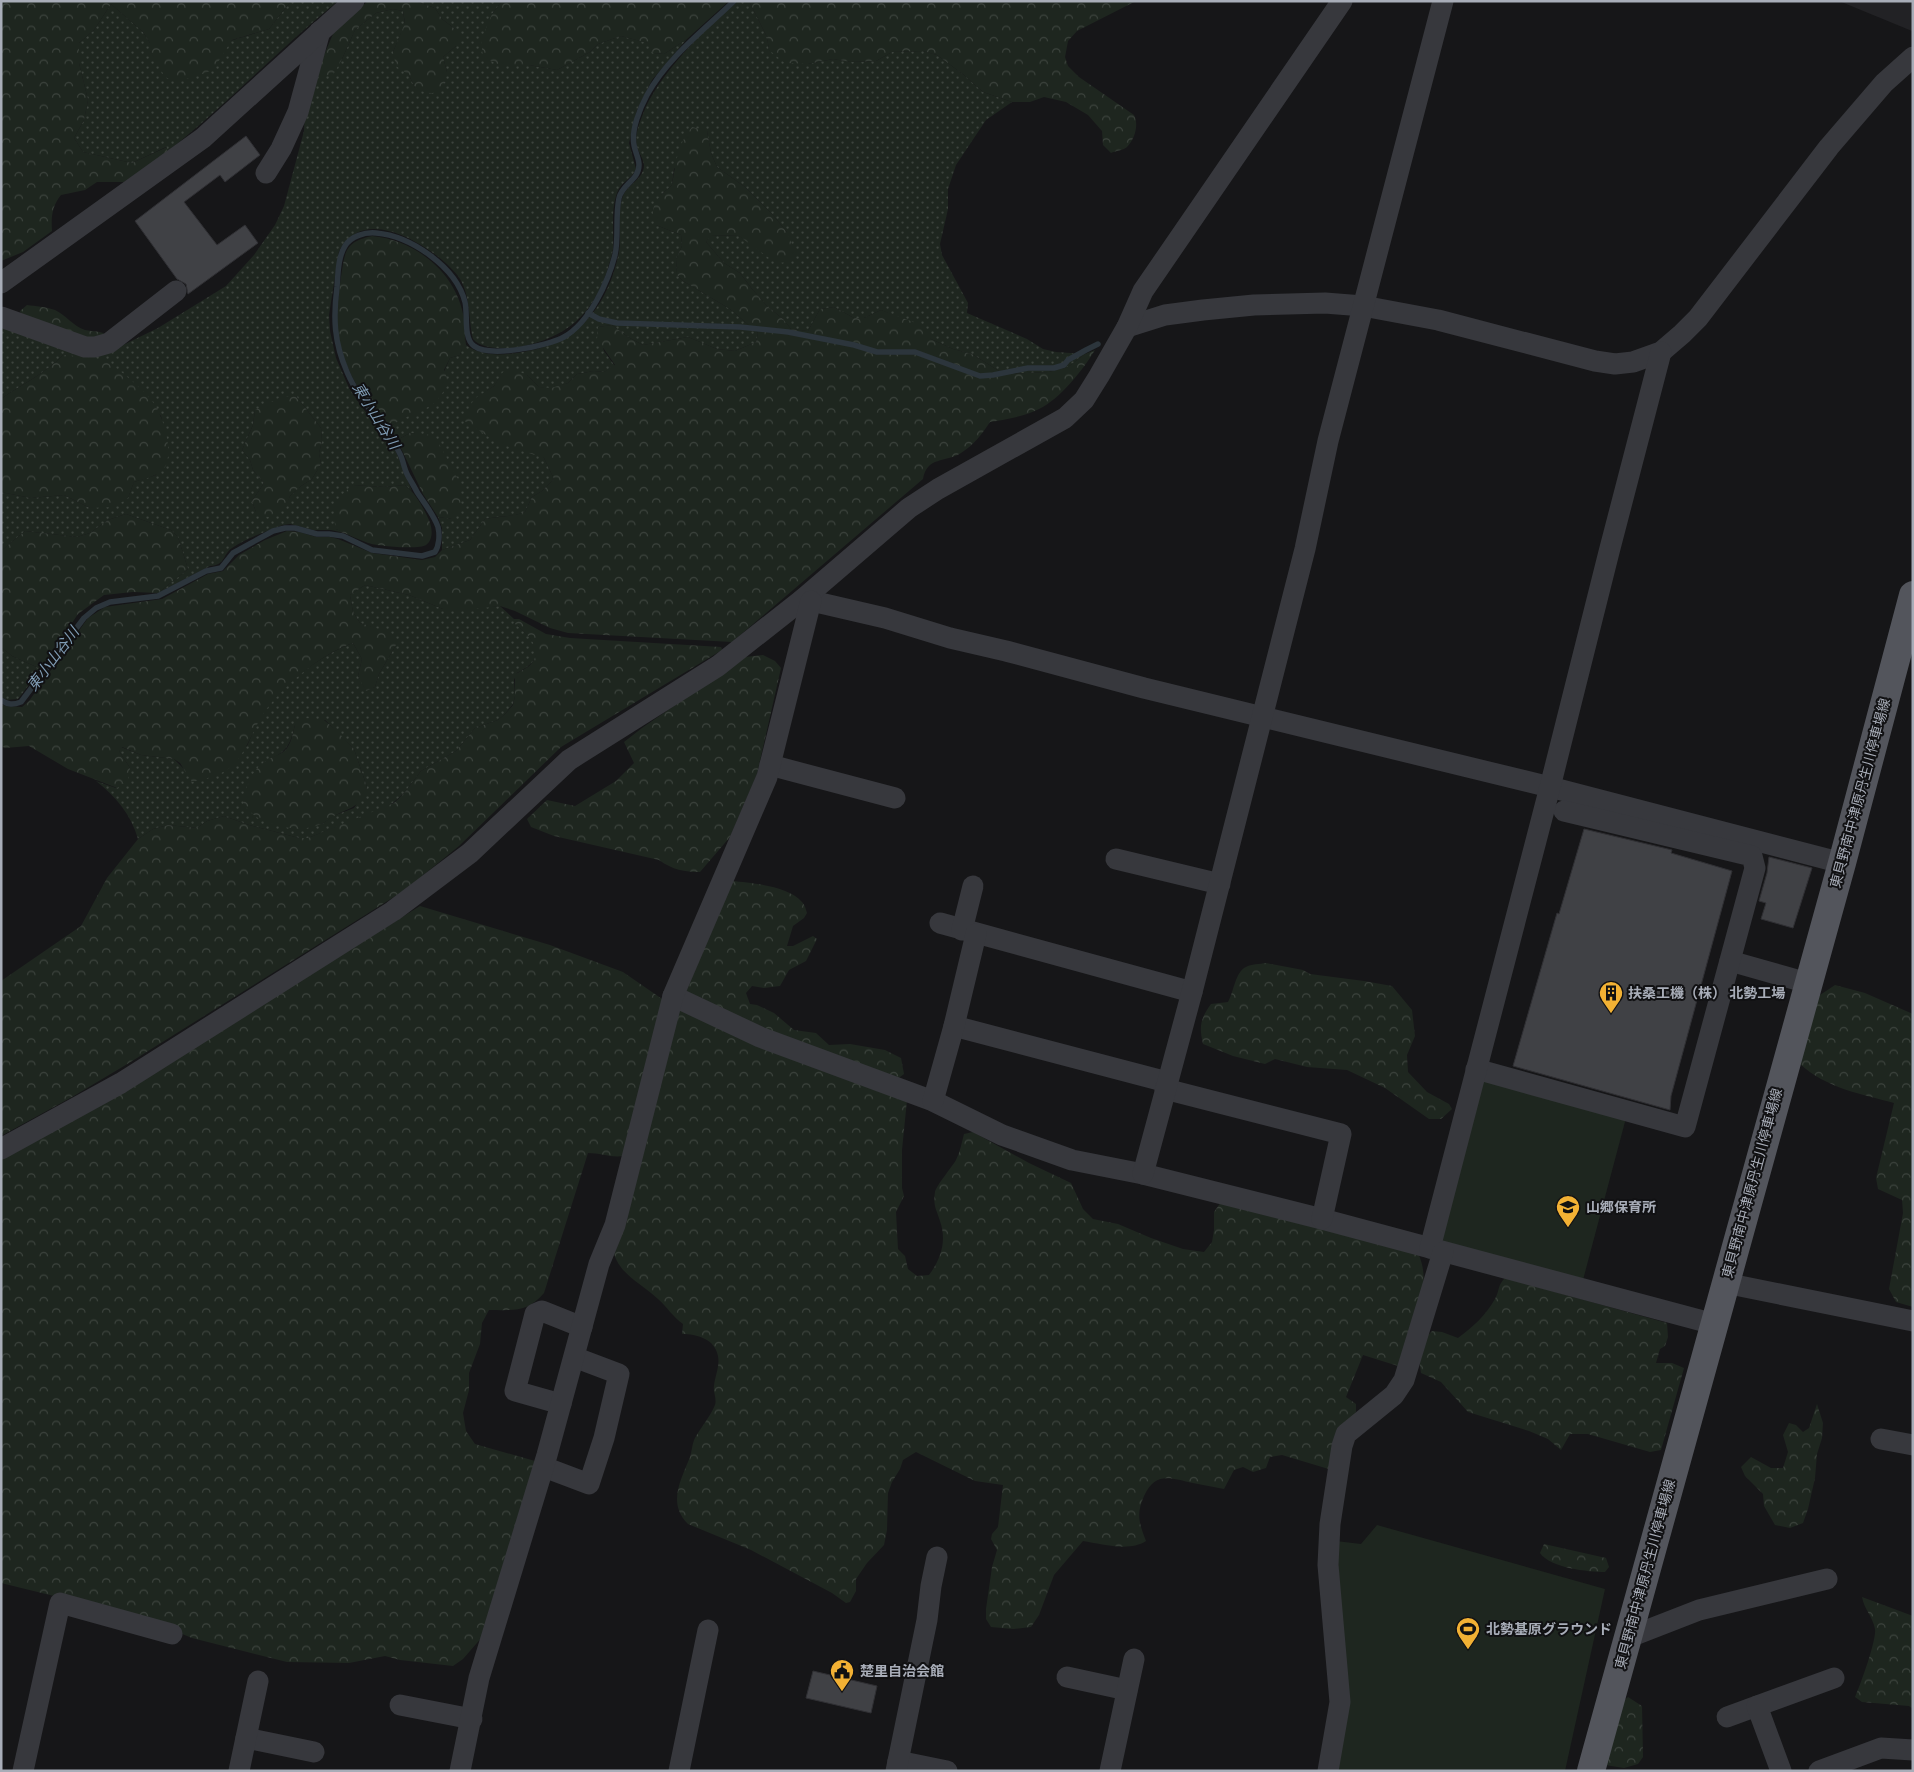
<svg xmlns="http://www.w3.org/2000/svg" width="1914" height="1772" font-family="'Roboto Condensed','Noto Sans JP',sans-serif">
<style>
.built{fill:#222225}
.grass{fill:url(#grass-dots);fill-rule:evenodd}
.forest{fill:url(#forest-crowns)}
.green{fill:#1e261f}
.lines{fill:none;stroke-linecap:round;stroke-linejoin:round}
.stream{stroke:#2c353c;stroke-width:5.5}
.building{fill:#404145;stroke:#303034}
.minor{stroke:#37383d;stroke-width:21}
.major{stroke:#53555c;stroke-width:28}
.labels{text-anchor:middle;stroke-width:4;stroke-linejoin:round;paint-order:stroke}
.street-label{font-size:14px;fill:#a8adb8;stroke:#111113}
.poi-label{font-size:14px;font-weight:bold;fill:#a8adb8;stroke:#111113;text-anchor:start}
.water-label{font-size:15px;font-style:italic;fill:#7f9bb3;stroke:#111113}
</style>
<defs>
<pattern id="grass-dots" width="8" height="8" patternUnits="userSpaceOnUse" patternTransform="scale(1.25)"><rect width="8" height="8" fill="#1e261f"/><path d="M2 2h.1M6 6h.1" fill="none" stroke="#3c433d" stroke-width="1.8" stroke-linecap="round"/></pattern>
<pattern id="forest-crowns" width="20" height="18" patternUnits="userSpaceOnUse" patternTransform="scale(1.25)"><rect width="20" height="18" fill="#1e261f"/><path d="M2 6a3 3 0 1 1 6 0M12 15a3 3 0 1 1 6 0" fill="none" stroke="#3c433d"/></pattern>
</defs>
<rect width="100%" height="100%" fill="#161618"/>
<path class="built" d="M1839,1h74v31l-1,-1z"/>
<g class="grass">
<path d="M291,1h47c-59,48 -112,104 -171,151l-1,-5 -34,16 -49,-11 -9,-14 10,-18 4,-20 -9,-37v-20l15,-13 17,-26 32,28 7,11v8l8,12 111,-34z"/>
<path d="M415,1h87l-10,13 37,51 28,5 33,-18 8,-8 23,-8 28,7 4,10 11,1 23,-15 -35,41 -15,30 -8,33 7,26c-5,12 -15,11 -20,27 -5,16 -2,36 -3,53 -1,7 -4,15 -6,22 -15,45 -41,66 -87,76 -14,2 -38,3 -47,-8 -5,-21 -2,-45 -15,-63 -17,-22 -64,-53 -93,-46 -11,2 -21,12 -26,21l-10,64 1,16 6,27 13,30 12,18 35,46 16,39 -7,-6 -21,2 -31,-2 -17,44 13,5 -18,-4h-18l-23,-6 -7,1c-16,6 -36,13 -51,23 -10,7 -6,17 -22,18l-52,27 30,-24 -10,-32 -7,-7 -45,-16 -18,6 -18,13 -13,4 -52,-6 -24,20v-59l30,6 33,-3 26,13 38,-10 6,-16 22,-7 8,-45 -3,-14 -50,-51 -48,-10c-18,19 -41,29 -62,44v-71l118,19 39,-19 68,-42 28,-31 21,-30 9,-19 20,-75 1,-26 15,-40 22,-6 13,-29 21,-17 17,-4 10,2 2,13 -12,28 16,23 6,13 32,-16 -4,-15 13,-11 -1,-17 -13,-10 -7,-11zM296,396l25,32 1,13 -3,12 2,11 -9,15 -11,7 -11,10 -5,12 -29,4 -4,-11 12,-18 -11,-13 -3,-10 -8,-10 11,-25 2,-15z"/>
<path d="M738,1h11l18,36 2,13 39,14 25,-5 18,3 25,-1 16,-9 31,-1 14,4 27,20 19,17 29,10 -26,18 -30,45 -8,24v20l-8,35 2,11 26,48 -1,10 60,26 16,10 13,3 29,2 -17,13 -19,5 -42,2 -8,-3 -27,-17 -19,-5 -22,-10 -31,-21 -19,-8 -17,8h-10l-20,-11 -14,2 -12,22 -17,-2 -8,-10 -16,-13 -15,-17 -12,-16 -16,-10 -18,-21 4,-7 29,1 18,11 30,-15 -15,-18 -27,-27 -28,-20 -6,-14 -4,-22 -33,38 -2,16 -10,9 -6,31 25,10 1,11 -6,13 1,16 6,6 47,28 28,24 -2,9 -21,9 -18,-2 -29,-12 -45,8 -15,-8 -16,-12 -14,2 6,24 11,15 -11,6 -10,-1 -17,3 -9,9 -17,6 -12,-2 -12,-12 -24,-2 -9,13 -20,14 70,58 10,21 -12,12 -10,6 -7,15c-11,5 -27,4 -40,7l-15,21 -28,10v-22l-4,-11 14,2 -36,-85 -6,-1 -13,7 3,9 -16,-25 9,1 8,-6 28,-13 21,-48 10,-3 5,-18 1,8c17,13 42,10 62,6 53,-9 81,-49 91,-99 3,-17 -2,-37 3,-53 3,-14 22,-19 22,-34 -1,-7 -5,-12 -7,-18 -3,-10 2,-23 6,-33 14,-38 63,-87 95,-113z"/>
<path d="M365,585l44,10 34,14 57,-3 14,13v4c22,18 36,33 3,50l-3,7 1,16 -2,8 -8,10 -7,6 -23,8 -19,23 -35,20 -16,21 -11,10 -9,6 -77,30h-9l-50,-13 -25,-9 -17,5 -10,7 -29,-3 -15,4 -15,10c-7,-25 -22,-42 -42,-58l20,7 14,-20 -11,-17 2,-4 20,8 33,4 11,11 62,-24c5,-11 10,-25 17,-35 19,-27 58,-57 89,-68l9,16 -4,17 8,14 9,-3 4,-13 17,-29 -22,-17 -14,-5 -7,-11 -3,-17zM325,720l29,29 13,38 -13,21 -21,8 -11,8 -59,-61c22,-11 26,-13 32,-38z"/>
<path d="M1,647l11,9 29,13 -23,30 -11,1 -6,-3z"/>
</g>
<g class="forest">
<path d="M1,1h290l-22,28 -37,11 -19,30 -22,8 -17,3 -9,-4 -15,-26v-8l-7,-11 -32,-28 -17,26 -15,13v20l9,37 -4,20 -10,18 9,14 49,11 35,-16v5l-43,30h-27l-12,8 -24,5c-9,11 -10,22 -9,36l-29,21 -22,9z"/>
<path d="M368,1h47l20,7 7,11 13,10 5,8 -4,9 -13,11 4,15 -3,18 -15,4 -14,-6 -6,-13 -13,-9 -3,-14 12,-29 -2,-12 -10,-2 -17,4 -21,17 -13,29 -9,16 -14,1 1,-11 15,-36z"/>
<path d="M502,1h227l-42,38 -23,15 -11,-1 -5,-10 -27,-7 -23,8 -8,8 -33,18 -28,-5h-29l-17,-7 -2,-18 11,-26z"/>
<path d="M749,1h387l-59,30 -9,10 -3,16 3,9 11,11 55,38c5,9 1,24 -7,32 -3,3 -12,4 -16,6l-8,-8 -1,-14 -14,-16 -22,-13 -22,-5 -14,5h-18l-29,-10 -19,-17 -27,-20 -14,-4 -31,1 -16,9 -25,1 -18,-3 -25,5 -23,-1 -16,-13 -2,-13z"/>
<path d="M692,127l15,4 4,22 6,14 28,20 27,27 15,18 8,20 -4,10 -15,1 -37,-27 -28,-1 -5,7 18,21 16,10 12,16 15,17 16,13 8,10 17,2 12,-22 14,-2 20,11h10l17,-8 43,16 7,13 22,10 19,5 27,17 8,3 42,-2 19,-5 17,-13 10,-4c-12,20 -35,49 -56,59 -15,8 -33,10 -49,13 -8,12 -16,23 -29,31 -16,10 -34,3 -38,26l-191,163 -164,-9 -18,-5 -35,-17 -15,-5 -35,4 -22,-1 -34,-14 -44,-10 -15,10 3,17 7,11 31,10 5,12 -17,29 -4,13 -9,4 -8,-15 4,-17 -9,-16c-32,11 -68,41 -88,68 -5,7 -9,16 -13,24 -16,33 -24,39 -60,47l-12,-19 -6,-4 -33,-4 -19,-8 -3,4 11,17 -2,12 -11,8 -49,-19 -39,-23 -24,2 -4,-2v-42l5,2 16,1 7,-6 59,-83 17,-11 57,-8 46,-25 15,-3 16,-16 26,-15 22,-9 12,1 17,5h14l8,2 34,14 50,7 13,-3 7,-7 28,-10 15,-21c13,-3 28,-2 40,-7l7,-15 10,-6 12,-12 -10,-21 -46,-15 -35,-23 11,-21 20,-13 9,-14 12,-2 12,5 12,12 12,1 17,-5 9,-9 17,-3 10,1 11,-7 -18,-26 1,-12 14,-2 16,12 15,8 45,-8 29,12 18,2 21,-9 2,-9 -28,-24 -47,-28 -6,-6 -1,-16 6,-13 -1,-11 -25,-10c-9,-19 3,-28 16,-40 4,-22 5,-40 20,-58z"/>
<path d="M372,236c51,5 95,47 93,100 0,6 -3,13 -5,19l-10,3 -6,12 5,13c-6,9 -11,19 -21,24 -12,7 -24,9 -35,18l-9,-1c-24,-29 -47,-66 -47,-106 0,-14 2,-28 4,-41 4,-26 4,-35 31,-41z"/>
<path d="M27,305c8,1 19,2 28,5 11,5 18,16 30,20 9,2 15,0 23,6l-8,5 -78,-23 -2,-7z"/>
<path d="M63,355c12,1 27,1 39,5 12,4 42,30 50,41 11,13 22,51 13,66 -6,9 -21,12 -31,15l-6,16 -14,9 -24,1 -26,-13 -33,3 -30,-6v-93c21,-15 44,-25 62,-44z"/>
<path d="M296,396l25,32 1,13 -3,12 2,11 -9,15 -11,7 -11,10 -4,12 -18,9 -12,-5 -4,-11 12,-18 -11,-13 -3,-10 -8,-10 11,-25 2,-15 26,-13z"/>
<path d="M410,433l22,2 4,3 23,43 2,27 -9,11 -14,-2 -15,-23 -26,-54z"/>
<path d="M353,485l31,2 21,-2c11,9 18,22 24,35 3,7 5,19 -3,25 -7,5 -49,1 -58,-2 -11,-4 -21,-9 -32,-14 -5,-19 2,-33 17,-44z"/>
<path d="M126,514l45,16 7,7 10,32 -30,24 -25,-1 -29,3 -26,19 -37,55 -29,-13 -11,-9v-96l24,-20 52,6 13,-4 18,-13z"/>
<path d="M514,619h5l27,15 24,4 151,9 1,3 -161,97 -102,99 -54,44 -276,173 -57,34 -71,39v-155l80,-55 26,-48 31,-39 15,-10 15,-4 29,3 10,-7 17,-5 25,9 50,13h9l86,-35 11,-11 16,-21 35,-20 19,-23 23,-8 7,-6 8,-9 2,-9v-21c4,-4 12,-6 16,-11 14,-16 -5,-31 -17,-41z"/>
<path d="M763,655l12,6 6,7 -24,106 -27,63 -30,35c-16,0 -27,-2 -41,-12l-105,-24 -23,-9 -4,-8 20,-19 28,6 41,-25 18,-18 -10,-21 18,-14 103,-71z"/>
<path d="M305,718l19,2 13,11 17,18 13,38c-9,22 -14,19 -33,29 -4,2 -8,6 -13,8 -19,9 -45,3 -63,-6 -5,-3 -10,-9 -15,-13 1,-15 8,-33 20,-42 7,-6 19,-8 24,-15 5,-7 6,-16 8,-23z"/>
<path d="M732,881c20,2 57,5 70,21 3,3 4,8 5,11l-3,5 -11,8 -6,20h6l20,-10 4,3 -11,22 -17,9 -9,16 -16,2 -12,-2 -6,7 4,11 7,1 17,8 20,17 22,3 13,12 21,-1 35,6 16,8 3,16 -8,6 -125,-47 -86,-39z"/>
<path d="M420,906l130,39 73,27 42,29 -42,155c-11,2 -23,-3 -35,-3l-44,140c-17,20 -31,17 -55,17l-7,13 -2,21 -11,29v17l-6,23 3,18 9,13 60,17 -52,175 -20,23 -10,7 -53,-6 -15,-4 -36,7 -62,-1 -95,-24 -32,-13 -106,-29 -53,-13v-426l125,-68z"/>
<path d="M1266,963l37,7 7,4 54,7 28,5 20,24 3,26 -8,19 1,17 19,20 22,12 3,5 -11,10h-12l-44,-31 -38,-18 -40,-3 -32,-8 -10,5 -32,-8 -30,-12c-4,-17 -3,-25 8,-40l17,-2c6,-10 7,-30 18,-35 5,-3 14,-3 20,-4z"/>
<path d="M1835,985l30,8 48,21v293l-17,-5 -7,-13 14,-76 -1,-13 -24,-11 -2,-11 18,-75c-33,-9 -68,-15 -94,-39l14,-57 6,-12z"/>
<path d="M675,1007l232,93 -5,50v38l2,8 -8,16 2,37 7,7 3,13 9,7 12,-1c12,-16 18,-34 11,-54 -4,-13 -7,-15 -5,-29 1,-6 17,-25 21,-32 4,-8 6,-18 8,-26l9,-2 56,31 42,20 12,26 10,10 25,5 33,14 32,11 21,3 8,-10 2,-12v-18l7,-10 197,51c17,36 -8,78 -20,113l-35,-11 -17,42 10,7v8l-12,15 -12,43 -50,-15 -12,2 -4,11 -13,4 -10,-5 -9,3 -10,19c-10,-2 -21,-4 -31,-6 -22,-5 -38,-12 -49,13 -8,18 -5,27 2,45 -17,11 -44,3 -63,0l-29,34 -15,40 -8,12 -18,2 -22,-2 -5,-8v-10l6,-42 5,-17 -6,-11 1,-5 6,-7 5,-42 -28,-4 -59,-29 -13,8 -3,9 -8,13 -4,11 -1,37 -3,15 -17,18 -11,16v12l-6,11 -4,1 -14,-10 -81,-43 -63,-26c-21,-21 -7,-44 2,-67 2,-6 2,-13 5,-19 6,-11 15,-21 20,-33 2,-6 -2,-13 -1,-19 1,-10 6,-20 4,-30 -3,-17 -21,-22 -36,-22l1,-10c-10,-7 -16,-17 -25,-25 -19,-18 -42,-25 -46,-54z"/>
<path d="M1505,1278l162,45 1,14 -3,9 -5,3 -4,14h16l12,5 -23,82 -11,2 -62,-18h-18l-9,16 -13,-11 -19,-8 -61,-19 -27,-30 -20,-9c-3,-15 -1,-31 11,-42l10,1 16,6c15,-11 28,-23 37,-39 5,-9 2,-13 10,-21z"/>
<path d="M1817,1404l6,19 -1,15 -5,16 -2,24 -7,31 -5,14 -13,5 -15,-3 -11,-19 -1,-12 -18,-18 -4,-9 10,-10 20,11h12l5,-16 -5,-17 6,-12 7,2 7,7 6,-4z"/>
<path d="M1544,1544l62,14 3,9 -4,5c-17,0 -55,-4 -65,-19z"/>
<path d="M1862,1597l51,19v93l-4,-3 -47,-4 -7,-5c5,-11 22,-58 20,-68 -2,-12 -11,-20 -13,-32z"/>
<path d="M1628,1697l14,9 1,51 -5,7 -14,4 -19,-3 17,-63z"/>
</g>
<g class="green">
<path d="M1482,1077l144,41 -43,162 -138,-36 -5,-8z"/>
<path d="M1377,1525l228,64 -40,182h-230l1,-230 25,3z"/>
</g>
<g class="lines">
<g class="stream">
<path d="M588,313l11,6 18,4 123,4 48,5 66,13 23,7h38l65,24 13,-1 35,-7h26l10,-3 4,-5 18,-10 12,-6"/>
<path d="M1,700c7,5 12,5 20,2l63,-84 12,-10 14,-6 48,-6 48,-25 15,-3 12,-15 40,-22 12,-3h10l22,6h12l14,2 29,14 50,6 13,-4c4,-6 5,-17 3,-25 -4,-12 -14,-24 -21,-35 -3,-6 -7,-12 -10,-18 -3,-6 -4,-14 -7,-20 -14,-29 -40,-51 -53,-82 -13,-30 -14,-54 -10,-85 1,-13 1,-30 8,-41 6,-10 20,-14 31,-13 35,3 80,34 89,69 3,13 -2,36 9,44 16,12 74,0 90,-9 26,-15 44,-55 51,-82 4,-18 0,-38 4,-57 3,-14 20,-18 20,-33 0,-7 -4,-13 -5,-20 -3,-15 6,-37 13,-50 20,-37 57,-65 87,-94"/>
</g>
</g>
<g class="building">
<path d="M246,136l14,19 -35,27 -5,-7 -36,27 33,43 28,-20 13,18 -70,51 -2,-10 -9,-5 -42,-58z"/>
<path d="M1584,829l88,21 -1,3 61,18 -61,225 -1,14 -157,-44 44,-153 2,1z"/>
<path d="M1769,857l43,11 -19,60 -32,-9 5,-16 -7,-2 8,-28z"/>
<path d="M813,1671l64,15 -6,27 -65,-15z"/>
</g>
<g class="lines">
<g class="minor">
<path d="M266,173l15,-24 17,-37 22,-81"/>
<path d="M1,283l202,-145 151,-137"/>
<path d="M1,317l84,30h10l14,-4 67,-52"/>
<path d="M1127,327l38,-12 38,-5 51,-5 71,-2 38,3 75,14 157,41 20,3 18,-2 28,-10 21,-18 16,-16 131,-171 55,-64 29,-26"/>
<path d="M803,599l82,19 65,20 56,13 138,37 406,99 292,76"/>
<path d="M770,765l125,33"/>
<path d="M1116,859l104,25"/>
<path d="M940,923l252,69"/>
<path d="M962,930l11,-44"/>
<path d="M1730,961l78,22"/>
<path d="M673,996l87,41 173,64 69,34 70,25 71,14 179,45 392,105"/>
<path d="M954,1026l213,56"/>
<path d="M1476,1069l209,58 70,-259 -3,-12 -188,-45"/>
<path d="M1165,1089l176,45 -19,85"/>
<path d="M933,1101l21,-75 22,-92"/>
<path d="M1,1149l120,-66 272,-172 77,-58 99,-93 149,-94 85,-67 106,-91 29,-19 127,-71 19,-18 15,-24 28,-49 16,-36 199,-290"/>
<path d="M1143,1174l49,-182 113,-443 23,-108 115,-440"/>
<path d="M1430,1248l120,-461 59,-235 52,-200"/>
<path d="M1725,1283l188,38"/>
<path d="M561,1404l-46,-13 20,-77 7,-3 40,16"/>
<path d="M1881,1439l32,6"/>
<path d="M544,1467l45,17 15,-46 15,-64 -45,-17"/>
<path d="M1627,1638l72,-28 128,-31"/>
<path d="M1067,1677l60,13"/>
<path d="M400,1705l72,14"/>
<path d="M1727,1717l30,-11"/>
<path d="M246,1738l68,14"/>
<path d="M898,1761l49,10"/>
<path d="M23,1771l37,-168 112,31"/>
<path d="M239,1771l19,-90"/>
<path d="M460,1771l19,-93 68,-223 52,-191 16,-39 58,-229 94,-219 44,-176"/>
<path d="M679,1771l29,-141"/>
<path d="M896,1771l31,-151 4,-34 6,-29"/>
<path d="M1110,1771l24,-112"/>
<path d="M1328,1771l12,-69 -12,-137 2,-41 12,-78 4,-12 48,-39 10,-15 39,-128"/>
<path d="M1781,1771l-24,-65 77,-28"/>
<path d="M1819,1771l62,-23 32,2"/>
</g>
<path class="major" d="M1591,1771l251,-908 71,-268"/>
</g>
<defs>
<g id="building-pin" transform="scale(1.25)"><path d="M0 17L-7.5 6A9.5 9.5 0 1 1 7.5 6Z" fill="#f2b134" stroke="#111113"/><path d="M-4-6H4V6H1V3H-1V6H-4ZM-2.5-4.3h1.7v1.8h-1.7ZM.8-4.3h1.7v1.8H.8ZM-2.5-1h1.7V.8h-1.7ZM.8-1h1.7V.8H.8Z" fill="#111"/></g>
<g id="school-pin" transform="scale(1.25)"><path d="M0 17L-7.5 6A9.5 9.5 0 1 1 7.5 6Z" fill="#f2b134" stroke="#111113"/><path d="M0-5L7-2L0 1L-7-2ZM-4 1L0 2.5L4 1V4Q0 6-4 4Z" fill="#111"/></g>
<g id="stadium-pin" transform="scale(1.25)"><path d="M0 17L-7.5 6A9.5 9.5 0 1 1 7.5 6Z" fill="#f2b134" stroke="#111113"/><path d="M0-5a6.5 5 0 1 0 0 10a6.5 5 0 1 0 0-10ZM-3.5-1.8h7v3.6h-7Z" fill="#111"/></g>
<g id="civic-pin" transform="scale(1.25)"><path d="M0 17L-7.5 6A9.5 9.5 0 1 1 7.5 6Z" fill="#f2b134" stroke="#111113"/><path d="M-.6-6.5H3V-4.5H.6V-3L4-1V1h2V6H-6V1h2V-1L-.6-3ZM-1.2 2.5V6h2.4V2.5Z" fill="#111"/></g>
</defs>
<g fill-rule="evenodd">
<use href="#building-pin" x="1611" y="993"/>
<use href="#school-pin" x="1568" y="1207"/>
<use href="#stadium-pin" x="1468" y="1629"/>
<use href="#civic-pin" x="842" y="1671"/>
</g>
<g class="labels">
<g class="street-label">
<text transform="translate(1860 793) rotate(-75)" y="5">東貝野南中津原丹生川停車場線</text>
<text transform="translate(1752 1183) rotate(-75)" y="5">東貝野南中津原丹生川停車場線</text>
<text transform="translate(1645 1574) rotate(-75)" y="5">東貝野南中津原丹生川停車場線</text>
</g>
<g class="poi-label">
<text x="1628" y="998">扶桑工機（株） 北勢工場</text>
<text x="1586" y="1212">山郷保育所</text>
<text x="1486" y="1634">北勢基原グラウンド</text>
<text x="860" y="1676">楚里自治会館</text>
</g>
<g class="water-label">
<text transform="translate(376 416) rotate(58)" y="5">東小山谷川</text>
<text transform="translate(53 659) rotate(-53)" y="5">東小山谷川</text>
</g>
</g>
<rect width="1914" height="1772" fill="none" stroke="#a8adb8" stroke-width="5"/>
</svg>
